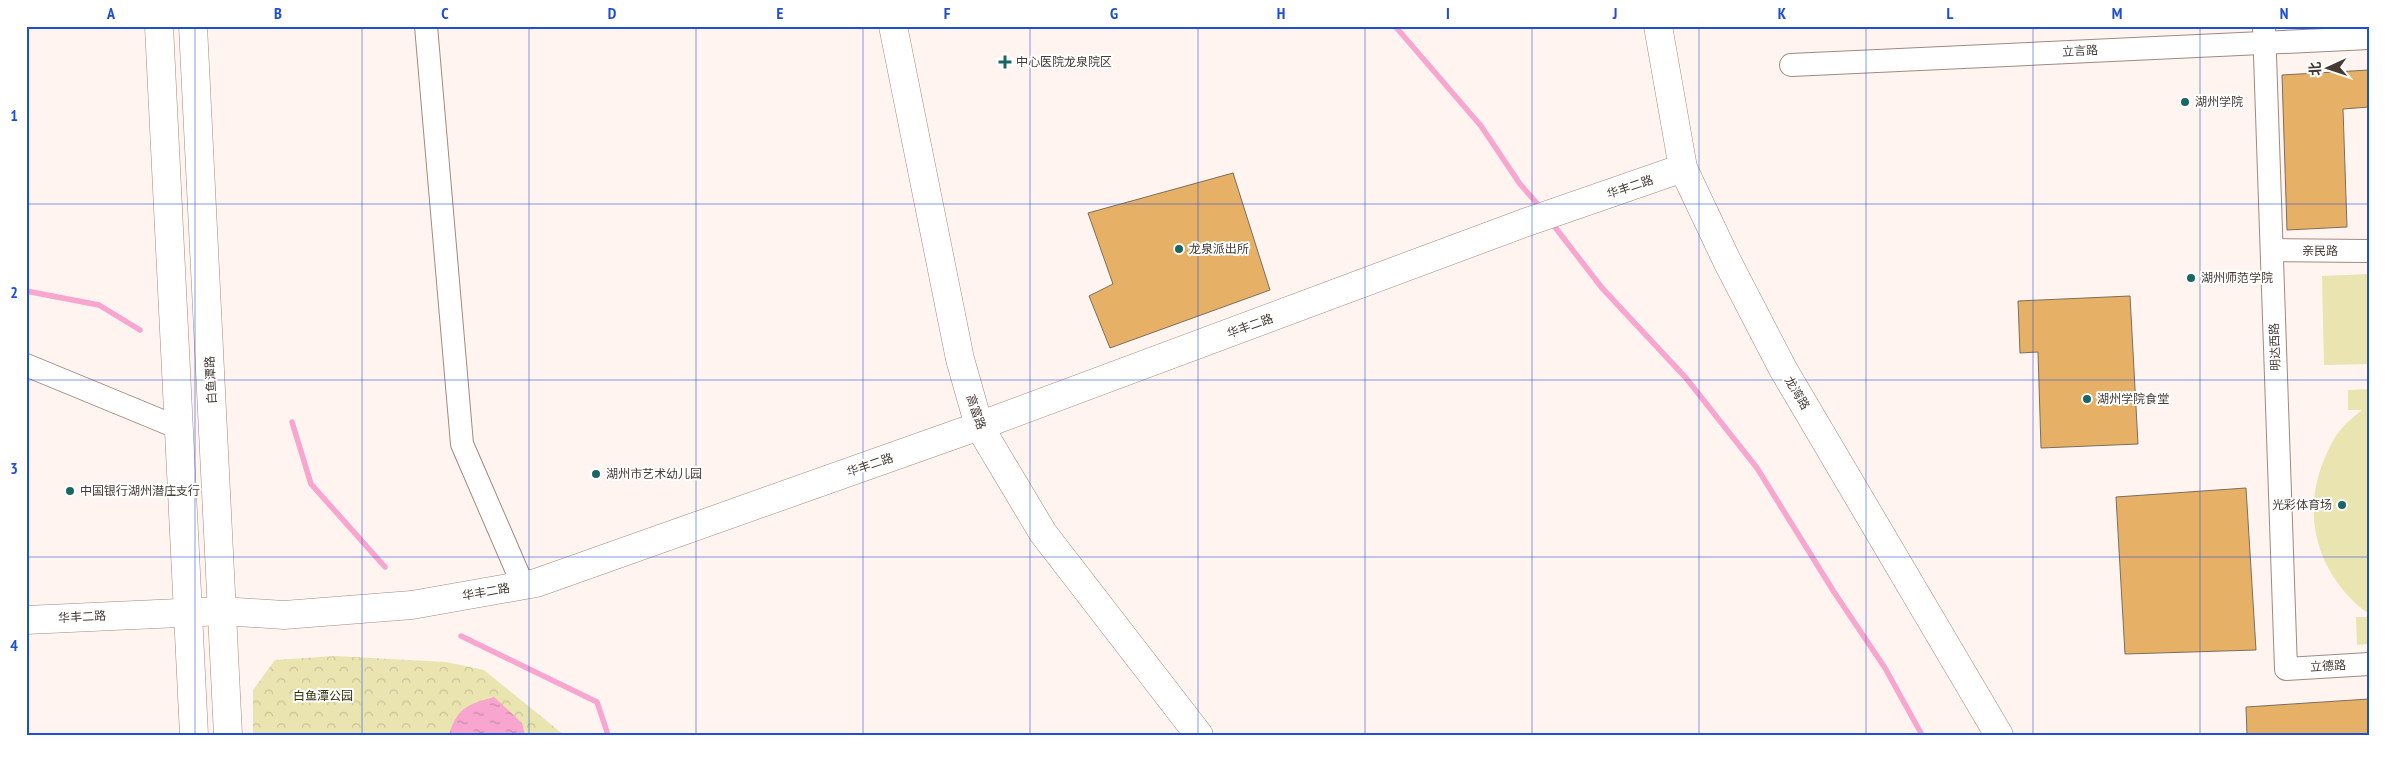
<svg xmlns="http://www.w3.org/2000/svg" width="2395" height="761" font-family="'PT Sans Narrow','Noto Sans SC',sans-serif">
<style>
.forest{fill:url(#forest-crowns)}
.pitch{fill:#e9e4b0}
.water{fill:url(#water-ripples)}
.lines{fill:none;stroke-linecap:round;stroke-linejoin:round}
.stream{stroke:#f8a5d0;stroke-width:5.5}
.building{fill:#e6b166;stroke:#7c6e5c}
.minor-casing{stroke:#a1897f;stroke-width:24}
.tertiary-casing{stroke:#a1897f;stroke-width:29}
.secondary-casing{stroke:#a1897f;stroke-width:29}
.minor{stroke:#fff;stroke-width:22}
.tertiary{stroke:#fff;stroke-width:28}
.secondary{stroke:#fff;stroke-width:28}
.grid{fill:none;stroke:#1d4ed8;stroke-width:1;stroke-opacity:0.55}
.poi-dot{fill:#196663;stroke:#fff;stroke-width:2}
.labels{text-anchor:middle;stroke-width:4;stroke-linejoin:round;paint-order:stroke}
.street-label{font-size:12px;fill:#453b36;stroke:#fff}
.poi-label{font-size:12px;fill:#453b36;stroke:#fff;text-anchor:start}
.park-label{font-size:12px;fill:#343008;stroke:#fff}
.neatline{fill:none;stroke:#1d4ed8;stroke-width:2}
.grid-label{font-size:16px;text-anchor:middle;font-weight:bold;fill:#1d4ed8}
</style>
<defs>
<pattern id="forest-crowns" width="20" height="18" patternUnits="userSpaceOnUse" patternTransform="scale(1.25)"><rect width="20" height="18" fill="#e9e4b0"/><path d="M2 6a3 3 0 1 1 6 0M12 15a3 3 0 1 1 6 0" fill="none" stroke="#c9c498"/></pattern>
<pattern id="water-ripples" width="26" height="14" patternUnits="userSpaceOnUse" patternTransform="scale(1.25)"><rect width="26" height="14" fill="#f8a5d0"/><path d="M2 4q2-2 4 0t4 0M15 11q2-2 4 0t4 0" fill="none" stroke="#cb88aa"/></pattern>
</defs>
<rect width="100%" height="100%" fill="#fff4ef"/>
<path class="forest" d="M335,656l111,6 38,8 80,65h-311v-45l22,-30z"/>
<g class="pitch">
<path d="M2369,274v90l-45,1 -2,-89z"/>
<path d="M2369,389v225c-48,-35 -68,-93 -47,-149 5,-13 11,-27 20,-37 6,-7 13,-12 20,-18h-14v-20z"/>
<path d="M2356,617h13v27l-12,1z"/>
</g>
<path class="water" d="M494,697l28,26 3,12h-76c9,-29 19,-30 45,-38z"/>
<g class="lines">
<g class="stream">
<path d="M1395,26l86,100 39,58 21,24"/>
<path d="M1551,222l51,66 84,90 71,90 77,124 51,76 37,67"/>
<path d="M26,291l73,14 41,25"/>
<path d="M292,422l19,62 74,83"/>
<path d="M461,636l136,66 11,33"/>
</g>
</g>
<g class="building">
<path d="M2369,70v37l-26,2 4,118 -60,3 -5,-155z"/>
<path d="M1233,173l37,117 -160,58 -21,-52 24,-12 -25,-71z"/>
<path d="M2130,296l8,148 -97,4 -3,-96 -18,1 -2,-52z"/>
<path d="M2246,488l10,162 -131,4 -9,-157z"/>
<path d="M2369,699v36h-122l-1,-28z"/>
</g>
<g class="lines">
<g class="minor-casing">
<g id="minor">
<path d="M426,26l36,418 61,141"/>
<path d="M2264,26l22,643 83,-5"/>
<path d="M1791,65l578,-27"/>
<path d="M2272,250l97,1"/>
<path d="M26,365l153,63"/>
</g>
</g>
<g class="tertiary-casing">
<g id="tertiary">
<path d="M1658,26l25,142 45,95 55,106 216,366"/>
<path d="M26,620l197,-9 61,4 128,-10 124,-22 443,-157 545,-203 159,-55"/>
</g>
</g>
<g class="secondary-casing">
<g id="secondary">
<path d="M159,26l35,709"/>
<path d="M193,26l35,709"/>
<path d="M893,26l67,333 19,67 64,107 156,202"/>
</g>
</g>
<use href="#minor" class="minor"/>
<use href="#tertiary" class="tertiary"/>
<use href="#secondary" class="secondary"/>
</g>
<path class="grid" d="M195,26v709M362,26v709M529,26v709M696,26v709M863,26v709M1030,26v709M1198,26v709M1365,26v709M1532,26v709M1699,26v709M1866,26v709M2033,26v709M2200,26v709M26,204h2343M26,380h2343M26,557h2343"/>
<g class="poi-dot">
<path d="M1002.5 54.5h5v5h5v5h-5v5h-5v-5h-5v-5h5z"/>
<circle cx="2185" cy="102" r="5"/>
<circle cx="1179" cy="249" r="5"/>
<circle cx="2191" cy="278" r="5"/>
<circle cx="2087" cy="399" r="5"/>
<circle cx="596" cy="474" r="5"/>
<circle cx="70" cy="491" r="5"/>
<circle cx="2342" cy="505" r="5"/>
</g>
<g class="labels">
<g class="street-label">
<text transform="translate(2080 51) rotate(-3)" y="4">立言路</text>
<text transform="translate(1630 187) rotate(-19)" y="4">华丰二路</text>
<text transform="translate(2320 251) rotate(1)" y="4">亲民路</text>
<text transform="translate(1250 326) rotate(-20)" y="4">华丰二路</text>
<text transform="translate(2275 347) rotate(-92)" y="4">明达西路</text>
<text transform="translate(211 380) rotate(-93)" y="4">白鱼潭路</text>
<text transform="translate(1797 393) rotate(59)" y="4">龙湾路</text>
<text transform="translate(976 412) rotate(71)" y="4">高富路</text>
<text transform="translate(870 465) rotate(-19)" y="4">华丰二路</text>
<text transform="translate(486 592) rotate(-10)" y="4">华丰二路</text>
<text transform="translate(82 617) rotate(-3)" y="4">华丰二路</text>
<text transform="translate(2328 666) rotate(-3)" y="4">立德路</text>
</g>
<g class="poi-label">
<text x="1016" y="66">中心医院龙泉院区</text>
<text x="2195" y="106">湖州学院</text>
<text x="1189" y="253">龙泉派出所</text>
<text x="2201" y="282">湖州师范学院</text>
<text x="2097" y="403">湖州学院食堂</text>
<text x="606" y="478">湖州市艺术幼儿园</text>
<text x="80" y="495">中国银行湖州潜庄支行</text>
<text x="2332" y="509" text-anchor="end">光彩体育场</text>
</g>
<g class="park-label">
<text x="323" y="700">白鱼潭公园</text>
</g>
</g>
<rect width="2395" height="761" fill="none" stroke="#ffffff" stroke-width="55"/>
<g transform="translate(2328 68) rotate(267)" stroke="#ffffff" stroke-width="4" paint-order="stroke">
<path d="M0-4L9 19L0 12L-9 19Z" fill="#453b36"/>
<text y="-8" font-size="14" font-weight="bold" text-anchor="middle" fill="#453b36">北</text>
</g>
<rect x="28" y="28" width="2340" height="706" class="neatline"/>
<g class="grid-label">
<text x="111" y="19">A</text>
<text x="278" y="19">B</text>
<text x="445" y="19">C</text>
<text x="612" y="19">D</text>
<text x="780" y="19">E</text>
<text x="947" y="19">F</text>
<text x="1114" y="19">G</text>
<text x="1281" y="19">H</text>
<text x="1448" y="19">I</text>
<text x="1615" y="19">J</text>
<text x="1782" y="19">K</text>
<text x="1950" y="19">L</text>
<text x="2117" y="19">M</text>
<text x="2284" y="19">N</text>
<text x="14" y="121">1</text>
<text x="14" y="298">2</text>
<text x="14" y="474">3</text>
<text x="14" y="651">4</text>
</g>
</svg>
